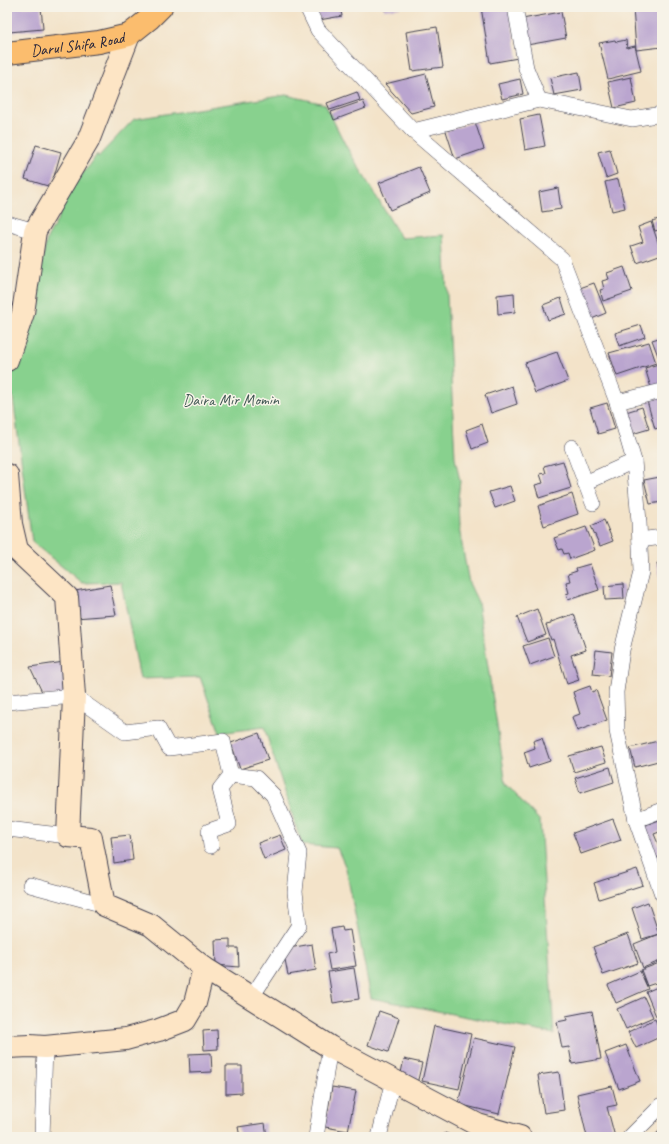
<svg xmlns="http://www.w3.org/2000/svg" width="669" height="1144" font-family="Caveat,sans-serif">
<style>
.green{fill:#88d18e;stroke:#557a64}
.building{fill:#baa5cf}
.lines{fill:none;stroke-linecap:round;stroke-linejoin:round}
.street-casing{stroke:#413f50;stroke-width:16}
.secondary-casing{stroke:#413f50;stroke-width:24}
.highway-casing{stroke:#413f50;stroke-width:24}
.street{stroke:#fff;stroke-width:15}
.secondary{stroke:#fde5c5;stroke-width:22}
.highway{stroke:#fbbd6e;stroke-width:22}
.labels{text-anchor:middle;stroke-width:3;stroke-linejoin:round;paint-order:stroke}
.street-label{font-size:16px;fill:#22223b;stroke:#f7f3e8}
.park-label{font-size:16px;fill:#415754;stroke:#f7f3e8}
</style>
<rect width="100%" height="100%" fill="#f7f3e8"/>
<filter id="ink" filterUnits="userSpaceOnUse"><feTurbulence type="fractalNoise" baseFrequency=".025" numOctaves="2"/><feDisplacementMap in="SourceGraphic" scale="8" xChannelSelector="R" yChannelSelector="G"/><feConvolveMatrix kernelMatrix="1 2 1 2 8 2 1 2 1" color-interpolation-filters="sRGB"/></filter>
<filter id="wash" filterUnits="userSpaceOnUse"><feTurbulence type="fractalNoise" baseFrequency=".012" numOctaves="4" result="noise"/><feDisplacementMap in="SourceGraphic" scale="16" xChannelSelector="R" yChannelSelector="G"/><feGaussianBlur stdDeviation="0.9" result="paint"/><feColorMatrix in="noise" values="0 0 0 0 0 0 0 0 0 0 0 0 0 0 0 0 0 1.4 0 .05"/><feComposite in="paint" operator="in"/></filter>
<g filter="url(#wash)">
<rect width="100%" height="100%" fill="#f3e3c9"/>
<path class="green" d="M286,95l39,9 21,42 55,92 43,-3 11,223 5,23 -2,18 1,29 10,55 9,19 28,182 34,37 14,213 -183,-36 -25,-130 -9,-20 -35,-3 -38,-118 -44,6 -20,-56 -60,2 -19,-97 -39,1 -50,-41 -19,-145 -5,-12 14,-35 25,-111 12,-22 7,-26 24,-26 7,-11 1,3 36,-38z"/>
<g id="blocks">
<g class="building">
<path d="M7,7h34l2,22 -34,3z"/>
<path d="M317,7h23l2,9 -23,4z"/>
<path d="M384,7h16v1l-16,2z"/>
<path d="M481,7h28l9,51 -28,5z"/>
<path d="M633,7h29v40l-26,3z"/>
<path d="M561,12l5,26 -39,7 -5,-26z"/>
<path d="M437,27l6,40 -31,4 -6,-39z"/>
<path d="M615,40l1,2 10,-2 1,8 8,-2 6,25 -33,8 -9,-36z"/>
<path d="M579,72l3,18 -28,5 -4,-17z"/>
<path d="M426,74l8,33 -23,6 -26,-29z"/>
<path d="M631,77l5,26 -22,5 -6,-26z"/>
<path d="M520,79l3,15 -21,5 -4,-15z"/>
<path d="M357,92l3,8 -30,10 -3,-7z"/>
<path d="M363,101l3,7 -32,12 -3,-8z"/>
<path d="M539,115l6,31 -20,4 -5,-31z"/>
<path d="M475,122l9,27 -29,10 -9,-28z"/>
<path d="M36,145l25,7 -10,35 -26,-8z"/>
<path d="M610,149l7,25 -11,4 -8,-26z"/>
<path d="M419,167l11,26 -40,17 -11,-27z"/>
<path d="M618,179l7,29 -13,3 -7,-29z"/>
<path d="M558,188l3,21 -19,3 -3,-20z"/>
<path d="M662,218v11l-7,2 -3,-10z"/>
<path d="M651,222l11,32 -25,9 -6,-17 12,-4 -5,-15z"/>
<path d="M624,267l8,24 -29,10 -3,-11 4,-1 -2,-8 7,-2 -2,-6z"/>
<path d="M594,283l12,30 -17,7 -12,-31z"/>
<path d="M514,293l1,19 -17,2 -1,-19z"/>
<path d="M561,298l5,16 -18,6 -5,-15z"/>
<path d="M641,325l4,12 -26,9 -4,-13z"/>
<path d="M662,337v23l-2,1 -8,-21z"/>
<path d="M649,342l7,21 -39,13 -8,-23z"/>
<path d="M557,352l11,29 -33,12 -10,-30z"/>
<path d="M662,363v25l-10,3 -7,-23z"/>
<path d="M512,386l5,18 -26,9 -6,-18z"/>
<path d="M662,396v31l-7,2 -8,-28z"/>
<path d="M607,403l8,26 -17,5 -8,-26z"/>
<path d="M642,407l7,22 -17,5 -6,-22z"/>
<path d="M482,424l6,19 -16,6 -6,-19z"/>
<path d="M563,461l8,27 -32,10 -4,-13 8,-2 -3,-9 6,-1 -2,-7z"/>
<path d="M660,477l2,25 -12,2 -6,-24z"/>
<path d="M510,486l5,15 -20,7 -6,-16z"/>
<path d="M572,494l6,20 -34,12 -6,-20z"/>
<path d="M604,520l9,21 -13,5 -9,-20z"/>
<path d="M586,527l9,23 -25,9 -2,-6 -4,1 -2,-5 -3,1 -5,-12z"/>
<path d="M662,562v18h-1l-4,-17z"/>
<path d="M590,564l9,26 -31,10 -2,-6 3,-1 -3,-11 4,-1 -2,-7 9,-3 -1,-3z"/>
<path d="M623,584l1,15 -19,1 -1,-14z"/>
<path d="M110,585l6,30 -41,3v-27z"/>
<path d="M537,609l9,26 -19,7 -10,-25z"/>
<path d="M574,614l12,36 -15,5 8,25 -12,4 -14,-45 -2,1 -5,-15 5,-1v-2z"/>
<path d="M548,638l6,18 -24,9 -7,-19z"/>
<path d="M596,650l16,2 -3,24 -16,-2z"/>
<path d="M64,662l5,33 -25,1 -14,-29z"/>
<path d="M590,686l2,6 4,-2 11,30 -30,11 -5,-14 8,-3 -7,-22z"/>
<path d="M259,733l9,27 -28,9 -9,-26z"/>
<path d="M542,738l8,23 -21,7 -5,-16 11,-4 -2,-7z"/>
<path d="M662,740v20l-27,7 -5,-19z"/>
<path d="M601,747l5,15 -32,10 -5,-16z"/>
<path d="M610,767l4,15 -34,11 -5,-15z"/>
<path d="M613,819l8,21 -40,14 -8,-21z"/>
<path d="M662,819v12l-8,3 5,12 3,-1v11l-7,2 -12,-32z"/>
<path d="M130,835l3,25 -19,3 -3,-26z"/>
<path d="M280,835l6,15 -22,9 -6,-16z"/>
<path d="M637,869l6,16 -44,14 -5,-16z"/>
<path d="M648,902l11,32 -17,5 -10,-31z"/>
<path d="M342,927l1,4 7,-1 6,36 -26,4 -3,-16 8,-2 -4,-23z"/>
<path d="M661,933l1,27 -19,8 -9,-24z"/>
<path d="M628,934l10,29 -35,12 -10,-28z"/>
<path d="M230,939v9h8l1,19 -23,-2 -1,-25z"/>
<path d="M312,944l4,26 -28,5 -5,-26z"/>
<path d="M662,962v19l-15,5 -6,-16z"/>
<path d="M354,968l5,31 -26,4 -5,-31z"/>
<path d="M640,971l8,18 -32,14 -8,-18z"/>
<path d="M662,985v28l-6,3 -10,-24z"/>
<path d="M644,997l9,20 -27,12 -9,-20z"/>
<path d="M379,1011l20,7 -11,34 -20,-7z"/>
<path d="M592,1011l9,48 -29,5 -3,-17 -7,1 -5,-26 10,-2 -1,-4z"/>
<path d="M655,1019l7,17 -26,12 -8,-16z"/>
<path d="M434,1026l37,8 -12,55 -37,-8z"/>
<path d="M217,1030l1,19 -14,1 -1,-19z"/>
<path d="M474,1038l41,9 -16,67 -41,-10z"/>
<path d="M626,1045l14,36 -21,8 -14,-36z"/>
<path d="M211,1053l1,19 -22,1 -1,-19z"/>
<path d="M404,1059l18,4 -6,25 -17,-6z"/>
<path d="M226,1066h16v27l-16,1z"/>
<path d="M559,1072l5,38 -20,3 -6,-38z"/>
<path d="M612,1086l5,19 -10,2 8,30h-28l-10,-43z"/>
<path d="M332,1087l24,4 -8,40 -23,-4z"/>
<path d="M265,1123l2,14h-27l-2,-10z"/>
<path d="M662,1128v9h-9z"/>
<path d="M445,1133l11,4h-12z"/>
</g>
</g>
</g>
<g filter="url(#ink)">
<use href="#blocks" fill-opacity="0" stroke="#413f50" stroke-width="1"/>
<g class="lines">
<g class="street-casing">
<g id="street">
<path d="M307,7l11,23 95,101 149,128 55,143 17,59 5,61 2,50 -19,78 -6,42 1,39 19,89 26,74"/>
<path d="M515,7l11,61 13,32"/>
<path d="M413,131l126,-31 93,19 30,-5"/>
<path d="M7,223l28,8"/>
<path d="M617,402l45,-11"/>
<path d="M572,447l21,56"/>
<path d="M585,483l49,-22"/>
<path d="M640,540l22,-3"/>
<path d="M7,702l67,-6 51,36 33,-4 11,20 54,-7 8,34 25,3 17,17 26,58 -4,39 4,33 -48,73"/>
<path d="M636,820l26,-10"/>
<path d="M7,829l61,7"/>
<path d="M211,846l-2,-15 20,-7 -9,-35 11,-14"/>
<path d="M30,885l74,20"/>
<path d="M42,1137l3,-90"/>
<path d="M316,1137l14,-90"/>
<path d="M379,1137l14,-57"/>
<path d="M630,1137l32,-32"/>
</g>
</g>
<g class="secondary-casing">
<g id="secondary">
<path d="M7,360l16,-47 12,-82 53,-90 41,-106"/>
<path d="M7,475l4,49 6,26 50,47 7,99 -6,140 23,2 13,67 47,20 53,43 126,79 148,78 42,12"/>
<path d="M7,1047l23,-1 15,1 81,-8 33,-9 26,-10 10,-17 9,-35"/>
</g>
</g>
<g class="highway-casing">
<g id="highway">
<path id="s1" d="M7,53l92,-11 30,-7 20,-16 12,-12"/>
</g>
</g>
<use href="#street" class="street"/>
<use href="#secondary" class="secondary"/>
<use href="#highway" class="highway"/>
</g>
</g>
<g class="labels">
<g class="street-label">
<text dy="6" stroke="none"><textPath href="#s1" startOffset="71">Darul Shifa Road</textPath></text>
</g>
<g class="park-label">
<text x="231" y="405">Daira Mir Momin</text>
</g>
</g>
<rect width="669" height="1144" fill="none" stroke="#f7f3e8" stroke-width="24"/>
</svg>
